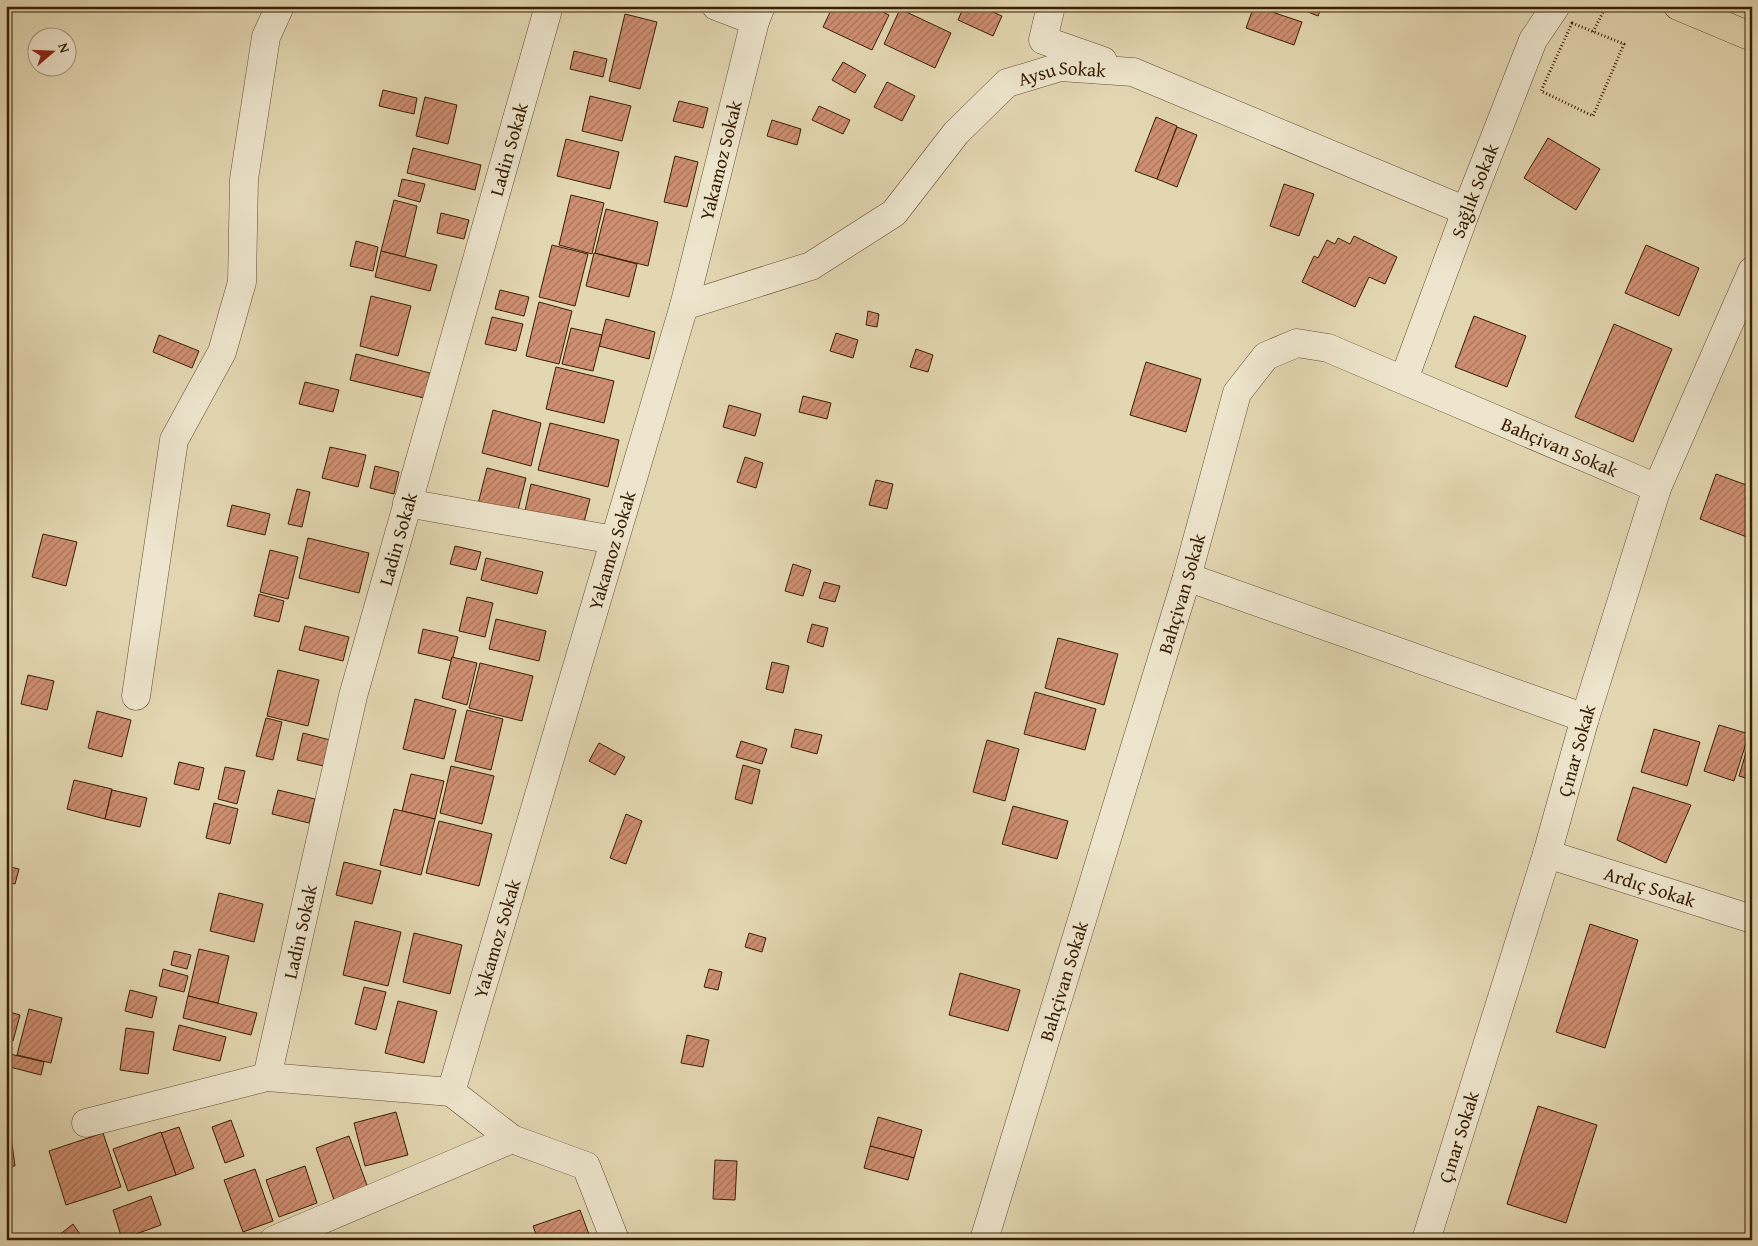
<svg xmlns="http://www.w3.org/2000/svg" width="1758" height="1246" font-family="'Gentium Book Plus',serif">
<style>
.building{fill:url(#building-hatch);stroke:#391f03}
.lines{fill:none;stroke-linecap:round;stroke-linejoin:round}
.minor-casing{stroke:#644d2f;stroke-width:29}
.major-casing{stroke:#391f03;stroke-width:29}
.path{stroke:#391f03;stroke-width:3;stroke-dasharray:1 2.5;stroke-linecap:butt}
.minor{stroke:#ede5cd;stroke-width:28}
.major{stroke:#e3d7b2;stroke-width:28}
.labels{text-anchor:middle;stroke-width:4;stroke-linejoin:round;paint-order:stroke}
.street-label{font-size:19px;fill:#391f03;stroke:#ede5cd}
</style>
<defs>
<pattern id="building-hatch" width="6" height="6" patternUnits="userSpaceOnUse" patternTransform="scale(1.25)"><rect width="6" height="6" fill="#cf8f72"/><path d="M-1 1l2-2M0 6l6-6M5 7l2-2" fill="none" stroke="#a9745b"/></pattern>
</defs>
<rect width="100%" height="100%" fill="#e3d7b2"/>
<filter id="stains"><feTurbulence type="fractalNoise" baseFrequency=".004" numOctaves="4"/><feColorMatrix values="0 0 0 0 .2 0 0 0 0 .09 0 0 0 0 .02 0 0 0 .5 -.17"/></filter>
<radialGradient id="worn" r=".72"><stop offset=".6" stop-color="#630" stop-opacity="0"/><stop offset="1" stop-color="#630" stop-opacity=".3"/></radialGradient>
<g class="building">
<path d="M833,6h37l19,9 -17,35 -49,-23z"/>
<path d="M964,6h15l23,10 -9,20 -35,-16z"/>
<path d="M1254,6l48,16 -8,23 -48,-17z"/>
<path d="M1293,6h29l-4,10z"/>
<path d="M900,9l51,24 -16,35 -51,-24z"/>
<path d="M625,14l32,8 -17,67 -31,-8z"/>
<path d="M574,51l33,8 -4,18 -33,-8z"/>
<path d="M843,62l23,13 -11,18 -23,-13z"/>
<path d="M887,82l28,14 -13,25 -28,-14z"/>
<path d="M383,90l34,8 -3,16 -35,-8z"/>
<path d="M590,96l41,10 -9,35 -40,-10z"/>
<path d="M425,97l32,8 -9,39 -32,-8z"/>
<path d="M679,101l29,7 -5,20 -30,-7z"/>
<path d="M819,106l31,14 -7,14 -31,-14z"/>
<path d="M1156,117l21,9 -20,53 -22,-8z"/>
<path d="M772,120l29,9 -4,16 -30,-9z"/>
<path d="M1177,127l20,8 -20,52 -20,-8z"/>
<path d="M1548,138l52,31 -24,41 -52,-32z"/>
<path d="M566,139l53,13 -9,37 -53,-13z"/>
<path d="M413,148l68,17 -6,25 -68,-17z"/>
<path d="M675,156l23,6 -11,45 -23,-5z"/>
<path d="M402,179l23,5 -5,18 -22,-6z"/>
<path d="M1284,184l30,10 -15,42 -29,-10z"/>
<path d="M571,195l33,8 -12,51 -33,-9z"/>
<path d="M394,200l23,6 -12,51 -24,-6z"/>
<path d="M606,209l52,13 -10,44 -53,-13z"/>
<path d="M441,213l28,7 -5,19 -27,-6z"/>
<path d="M1354,236l43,21 -12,27 -16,-7 -14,30 -53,-25 12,-26 4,2 9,-18 8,4 3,-6 12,6z"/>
<path d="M356,241l22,6 -5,24 -23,-5z"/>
<path d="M552,245l36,9 -13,52 -36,-9z"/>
<path d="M1646,245l53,23 -20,48 -54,-23z"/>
<path d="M381,251l56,14 -7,26 -55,-14z"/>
<path d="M594,253l43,11 -8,33 -43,-11z"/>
<path d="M500,290l29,7 -5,19 -29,-7z"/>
<path d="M371,296l40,10 -13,50 -38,-10z"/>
<path d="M539,302l33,9 -13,53 -33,-8z"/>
<path d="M868,311l11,3 -2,13 -11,-2z"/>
<path d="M1474,316l52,20 -19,51 -52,-20z"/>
<path d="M492,317l31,7 -7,27 -31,-7z"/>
<path d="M606,319l49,13 -6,27 -50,-13z"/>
<path d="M1614,324l58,25 -39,93 -58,-25z"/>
<path d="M571,328l31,7 -9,36 -31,-7z"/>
<path d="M836,333l22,7 -5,18 -23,-7z"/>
<path d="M159,335l40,16 -7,17 -39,-16z"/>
<path d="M916,349l17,6 -5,17 -18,-5z"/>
<path d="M356,354l74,19 -6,25 -74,-18z"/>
<path d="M1146,362l55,17 -15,53 -56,-17z"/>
<path d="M556,367l58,14 -10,42 -58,-14z"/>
<path d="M305,382l34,8 -6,22 -34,-8z"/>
<path d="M803,396l28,7 -4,16 -28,-7z"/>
<path d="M729,405l32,9 -6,22 -32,-9z"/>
<path d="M493,410l48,13 -10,43 -49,-13z"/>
<path d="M550,423l69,17 -11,47 -70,-17z"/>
<path d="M330,447l36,8 -8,32 -36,-9z"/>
<path d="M745,457l18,6 -7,25 -19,-6z"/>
<path d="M375,466l24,6 -5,22 -24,-6z"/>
<path d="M487,468l39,10 -9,36 -39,-10z"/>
<path d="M1716,474l36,13v52l-52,-20z"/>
<path d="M876,480l17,4 -6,25 -18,-4z"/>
<path d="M531,484l59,15 -8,31 -58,-15z"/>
<path d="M297,489l13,3 -8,35 -14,-3z"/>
<path d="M232,505l38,9 -5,21 -38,-9z"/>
<path d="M43,534l34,8 -11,44 -34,-9z"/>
<path d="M308,538l61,15 -10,40 -60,-15z"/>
<path d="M455,546l26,6 -5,18 -26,-6z"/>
<path d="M270,550l28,7 -10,42 -28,-7z"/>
<path d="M486,558l57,14 -6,22 -56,-14z"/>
<path d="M793,564l18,6 -8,26 -18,-5z"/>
<path d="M824,582l16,4 -5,16 -16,-4z"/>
<path d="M259,594l25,7 -5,21 -25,-6z"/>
<path d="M467,597l26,6 -8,34 -26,-6z"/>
<path d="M496,619l50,12 -7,30 -50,-12z"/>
<path d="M812,624l16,4 -5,19 -16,-5z"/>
<path d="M305,626l44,11 -6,24 -44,-11z"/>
<path d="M423,629l35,8 -6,24 -34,-8z"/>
<path d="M1058,638l60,16 -14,51 -59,-17z"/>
<path d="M452,657l25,6 -10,42 -25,-7z"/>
<path d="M772,662l17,4 -6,27 -17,-4z"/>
<path d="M480,663l53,13 -11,45 -53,-13z"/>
<path d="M278,670l41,10 -11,46 -41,-10z"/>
<path d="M28,675l26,6 -7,29 -26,-6z"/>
<path d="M1035,692l61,17 -11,41 -61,-16z"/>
<path d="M415,699l41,11 -12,49 -41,-10z"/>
<path d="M467,710l36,9 -12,51 -36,-9z"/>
<path d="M97,711l34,9 -9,37 -34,-9z"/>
<path d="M266,718l16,4 -9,38 -17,-4z"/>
<path d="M1719,725l30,9 -15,47 -30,-10z"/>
<path d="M795,729l27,6 -5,19 -26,-7z"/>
<path d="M1654,729l46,13 -13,44 -46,-14z"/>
<path d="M303,733l27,7 -6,26 -27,-6z"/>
<path d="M1751,735h1v45l-13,-4z"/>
<path d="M987,740l32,9 -14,52 -32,-9z"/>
<path d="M741,741l26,8 -5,15 -26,-7z"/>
<path d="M599,743l26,14 -10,18 -26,-14z"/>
<path d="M179,762l25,6 -5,22 -25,-6z"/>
<path d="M743,765l17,5 -8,34 -17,-5z"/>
<path d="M451,766l43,10 -12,48 -42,-11z"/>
<path d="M225,767l20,4 -8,33 -19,-5z"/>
<path d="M411,774l33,7 -9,38 -33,-8z"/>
<path d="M74,780l38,9 -7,30 -38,-10z"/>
<path d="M1633,787l58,18 -25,58 -49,-23z"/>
<path d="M112,790l35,8 -7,29 -35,-8z"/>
<path d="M278,790l37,9 -6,24 -37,-9z"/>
<path d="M214,803l24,6 -8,35 -24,-6z"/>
<path d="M1013,806l55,15 -11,38 -55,-15z"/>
<path d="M394,809l41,10 -14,56 -41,-10z"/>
<path d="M626,814l16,7 -16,43 -16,-6z"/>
<path d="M439,821l53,13 -13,52 -53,-13z"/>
<path d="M344,862l37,9 -9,33 -36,-9z"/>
<path d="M6,866l13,3 -4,15 -9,-2z"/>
<path d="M219,893l44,11 -9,38 -44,-11z"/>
<path d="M355,921l46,11 -13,54 -45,-11z"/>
<path d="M1590,924l48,16 -33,108 -49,-16z"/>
<path d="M414,933l48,12 -12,49 -47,-12z"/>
<path d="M749,933l17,5 -4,14 -17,-5z"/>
<path d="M199,949l30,7 -11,47 -30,-7z"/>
<path d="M174,951l17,4 -4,14 -16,-4z"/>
<path d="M163,969l25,7 -4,16 -25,-6z"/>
<path d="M709,969l13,3 -4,18 -14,-3z"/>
<path d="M960,973l60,17 -12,41 -59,-16z"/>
<path d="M364,987l22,5 -10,38 -21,-6z"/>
<path d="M130,990l27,7 -5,21 -27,-7z"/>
<path d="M188,996l69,17 -6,22 -68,-17z"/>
<path d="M398,1001l39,10 -13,52 -39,-10z"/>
<path d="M29,1009l33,9 -11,45 -34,-8z"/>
<path d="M6,1011l14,4 -7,26 -7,-2z"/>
<path d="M179,1025l47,12 -6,24 -47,-11z"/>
<path d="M126,1028l28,4 -6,42 -28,-4z"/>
<path d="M687,1035l22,5 -6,27 -22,-4z"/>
<path d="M6,1053l38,9 -3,13 -35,-9z"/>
<path d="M1538,1106l59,19 -31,98 -59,-19z"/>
<path d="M396,1112l12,43 -43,11 -11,-43z"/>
<path d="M878,1117l44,13 -8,28 -44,-12z"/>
<path d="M231,1120l13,36 -19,7 -13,-36z"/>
<path d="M179,1127l15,41 -18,7 -15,-42z"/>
<path d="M161,1132l15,43 -48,16 -15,-42z"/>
<path d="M103,1133l18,54 -55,18 -17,-54z"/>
<path d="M11,1136l4,30 -9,1v-30z"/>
<path d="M349,1136l19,52 -34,12 -18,-52z"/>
<path d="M870,1146l44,12 -6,22 -44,-12z"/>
<path d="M715,1160l22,1 -2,39 -22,-1z"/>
<path d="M305,1166l12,37 -38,14 -13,-37z"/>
<path d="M255,1169l18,52 -30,11 -19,-52z"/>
<path d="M151,1196l10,29 -39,14 -9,-29z"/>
<path d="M580,1210l11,30h-53l-5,-14z"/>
<path d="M73,1224l11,16h-31z"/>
</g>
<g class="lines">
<g class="minor-casing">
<g id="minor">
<path d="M716,6l39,15"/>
<path d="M1051,6l-8,34 60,21"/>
<path id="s1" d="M684,306l127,-40 83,-53 62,-80 51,-50 53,-16 73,5 333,139"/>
<path id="s2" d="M1404,379l62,-168 67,-171 23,-34"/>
<path d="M407,503l207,37"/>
<path d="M1187,577l398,141"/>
<path d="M136,696l38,-256 48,-88 20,-70 2,-103 22,-142 14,-31"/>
<path id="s3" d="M1547,854l205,65"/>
<path id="s4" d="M267,1077l86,-381 196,-690"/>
<path id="s5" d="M451,1092l233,-786 71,-285 6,-15"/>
<path d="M86,1123l181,-46 184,15 61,47 74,27 29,74"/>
<path d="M274,1240l238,-101"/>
<path id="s6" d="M984,1240l203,-663 50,-184 29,-37 31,-13 31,5 329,140"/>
<path id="s7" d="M1426,1240l121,-386 38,-136 72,-230 95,-217"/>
</g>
</g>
<g class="major-casing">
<path id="major" d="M1678,6l74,31"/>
</g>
<g class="path">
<path d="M1572,23l52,21 -31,72 -52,-25z"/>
<path d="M1593,32l13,-26"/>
</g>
<use href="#minor" class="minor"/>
<use href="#major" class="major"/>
</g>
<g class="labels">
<g class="street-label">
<text dy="7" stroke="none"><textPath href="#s1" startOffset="461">Aysu Sokak</textPath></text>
<text dy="7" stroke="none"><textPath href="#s4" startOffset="959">Ladin Sokak</textPath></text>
<text dy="7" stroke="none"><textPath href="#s5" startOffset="970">Yakamoz Sokak</textPath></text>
<text dy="7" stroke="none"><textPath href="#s2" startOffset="201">Sağlık Sokak</textPath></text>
<text dy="7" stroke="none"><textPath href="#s6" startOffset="1248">Bahçivan Sokak</textPath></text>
<text dy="7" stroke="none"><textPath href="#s4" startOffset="554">Ladin Sokak</textPath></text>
<text dy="7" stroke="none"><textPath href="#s5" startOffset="565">Yakamoz Sokak</textPath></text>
<text dy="7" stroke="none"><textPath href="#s6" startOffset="676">Bahçivan Sokak</textPath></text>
<text dy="7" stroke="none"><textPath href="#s7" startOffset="512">Çınar Sokak</textPath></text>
<text dy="7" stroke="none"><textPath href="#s3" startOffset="108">Ardıç Sokak</textPath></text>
<text dy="7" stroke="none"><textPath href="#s4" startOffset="149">Ladin Sokak</textPath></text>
<text dy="7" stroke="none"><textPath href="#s5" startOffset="160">Yakamoz Sokak</textPath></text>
<text dy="7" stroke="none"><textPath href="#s6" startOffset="271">Bahçivan Sokak</textPath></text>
<text dy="7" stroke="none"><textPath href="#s7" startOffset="108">Çınar Sokak</textPath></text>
</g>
</g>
<rect width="1758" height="1246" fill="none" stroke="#e3d7b2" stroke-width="25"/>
<rect x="8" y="8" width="1743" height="1231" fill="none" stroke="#391f03" stroke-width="2.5"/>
<rect x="12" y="12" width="1733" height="1221" fill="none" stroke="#391f03"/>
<g transform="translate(52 52) rotate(71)"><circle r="24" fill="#ede5cd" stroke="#a5967c"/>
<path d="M0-4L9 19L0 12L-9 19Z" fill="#8f2418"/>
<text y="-8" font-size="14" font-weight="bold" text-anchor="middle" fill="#391f03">N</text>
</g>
<rect width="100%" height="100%" filter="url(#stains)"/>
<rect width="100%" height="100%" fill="url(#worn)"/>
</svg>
